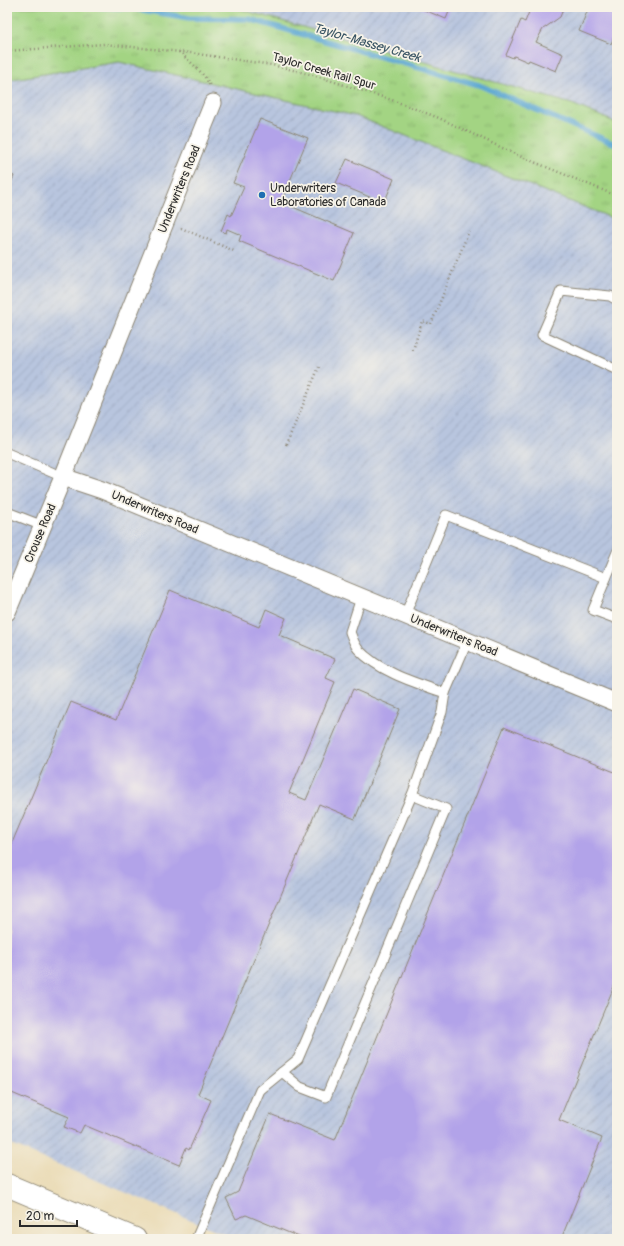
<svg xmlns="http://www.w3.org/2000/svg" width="624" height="1246" font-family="Pangolin,sans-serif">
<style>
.industrial{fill:url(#industrial-furrows)}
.grass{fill:url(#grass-tufts);stroke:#678057}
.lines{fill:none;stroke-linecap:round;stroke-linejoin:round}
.stream{stroke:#59a6d2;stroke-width:5.5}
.building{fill:#b2a3e9}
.service-casing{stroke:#8b8472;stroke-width:11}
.minor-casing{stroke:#8b8472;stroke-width:19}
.secondary-casing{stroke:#8b8472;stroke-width:24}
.path{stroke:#8b8472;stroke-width:2.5;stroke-dasharray:1 3;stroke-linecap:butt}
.service{stroke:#fff;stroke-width:9}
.minor{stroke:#fff;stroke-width:17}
.secondary{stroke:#fff;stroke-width:22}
.poi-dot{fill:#1f6fb2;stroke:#f7f3e8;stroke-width:1.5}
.labels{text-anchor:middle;stroke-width:3.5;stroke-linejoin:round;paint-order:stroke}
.street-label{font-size:12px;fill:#2b2b2b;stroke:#f7f3e8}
.poi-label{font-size:12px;fill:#2b2b2b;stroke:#f7f3e8;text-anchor:start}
.water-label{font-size:13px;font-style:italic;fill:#3b5665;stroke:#f7f3e8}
</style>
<defs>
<pattern id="industrial-furrows" width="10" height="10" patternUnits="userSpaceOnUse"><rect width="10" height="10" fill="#b8c5de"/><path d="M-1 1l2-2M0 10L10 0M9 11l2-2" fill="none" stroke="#9ea9bf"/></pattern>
<pattern id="grass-tufts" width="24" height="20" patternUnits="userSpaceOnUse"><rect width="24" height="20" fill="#a3d483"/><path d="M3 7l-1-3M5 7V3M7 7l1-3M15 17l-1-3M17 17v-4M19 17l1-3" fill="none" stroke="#8cb671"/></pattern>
</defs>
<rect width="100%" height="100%" fill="#f7f3e8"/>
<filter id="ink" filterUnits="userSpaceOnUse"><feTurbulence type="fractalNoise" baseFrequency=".025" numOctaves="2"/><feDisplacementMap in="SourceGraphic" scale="8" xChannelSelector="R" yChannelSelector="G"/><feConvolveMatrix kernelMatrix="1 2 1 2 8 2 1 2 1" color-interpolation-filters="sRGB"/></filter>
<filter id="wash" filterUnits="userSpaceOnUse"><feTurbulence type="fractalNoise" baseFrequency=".012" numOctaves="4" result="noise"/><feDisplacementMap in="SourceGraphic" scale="16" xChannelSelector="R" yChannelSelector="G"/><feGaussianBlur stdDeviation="0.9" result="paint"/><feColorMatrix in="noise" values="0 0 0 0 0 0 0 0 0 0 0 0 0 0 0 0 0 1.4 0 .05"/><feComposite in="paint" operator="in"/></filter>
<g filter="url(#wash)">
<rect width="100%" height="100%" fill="#ebddb9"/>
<g class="industrial">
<path d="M233,7h384v116l-45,-19z"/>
<path d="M119,62l237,54 261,104v1019h-380l-230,-96v-1063z"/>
</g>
<path class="grass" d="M7,7h226l339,97 45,19v97l-261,-104 -237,-54 -112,18z"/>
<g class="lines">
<path class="stream" d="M100,7l31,1 58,10 60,1 230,66 138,60"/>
</g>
<g id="blocks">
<g class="building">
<path d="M417,7h34l-5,12z"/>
<path d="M531,7h33l-4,10 -17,12 -7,13 27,12 -7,17 -27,-11 -1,2 -14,-6 -1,2 -7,-3 15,-35 4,2z"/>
<path d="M589,7h28v22l-6,15 -32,-13z"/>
<path d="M260,119l48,19 -27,64 73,31 -20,48 -95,-40 2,-6 -14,-6 -1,4 -5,-2 7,-17 3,2 13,-29 -11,-4z"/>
<path d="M347,159l47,20 -10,24 -48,-20z"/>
<path d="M7,173l7,3 -7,16z"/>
<path d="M170,590l89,37 7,-18 20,9 -7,17 56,24 -9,19 9,4 -46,111 17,7 47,-111 47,20 -45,110 -36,-15 -121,290 13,6 -22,50 -3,-2 -7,17 -95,-40 -4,8 -16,-6 5,-10 -62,-26v-236l64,-153 45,18z"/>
<path d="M504,727l113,46v206l-58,141 43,18 -41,101h-257l-58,-24 -10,4 -10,-21 12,-6 32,-78 65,26z"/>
</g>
</g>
</g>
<g filter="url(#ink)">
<use href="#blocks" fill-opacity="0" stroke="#8b8472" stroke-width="1"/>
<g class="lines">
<g class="service-casing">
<g id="service">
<path d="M617,300l-7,-4 -49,-5 -19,44 75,35"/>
<path d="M7,453l56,24"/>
<path d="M7,512l36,14"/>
<path d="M617,552l-24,58 24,9"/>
<path d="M361,598l-11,34c2,5 4,12 8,17 21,23 58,34 87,44"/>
<path d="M405,615l41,-100 160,63"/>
<path d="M282,1072l18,15 26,10 120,-288 -34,-14"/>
<path d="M196,1239l64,-149 38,-31 114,-264 30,-83 3,-19 23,-53"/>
</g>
</g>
<g class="minor-casing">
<g id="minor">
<path d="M63,477l39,13 515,213"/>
<path d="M7,612l56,-135 150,-374"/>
</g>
</g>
<g class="secondary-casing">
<path id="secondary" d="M7,1185l128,54"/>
</g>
<g class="path">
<path d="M7,51l97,-7 87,9 81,12 41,10 79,25 47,18 78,37 100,41"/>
<path d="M179,52c9,8 28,23 31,35"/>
<path d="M181,228l53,23"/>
<path d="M413,350l9,-29 9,3 38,-93"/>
<path d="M286,445l33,-78"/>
</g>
<use href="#service" class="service"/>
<use href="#minor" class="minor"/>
<use href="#secondary" class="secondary"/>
</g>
</g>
<circle class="poi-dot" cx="262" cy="195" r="4"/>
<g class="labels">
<g class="street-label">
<text transform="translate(324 71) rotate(16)" y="4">Taylor Creek Rail Spur</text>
<text transform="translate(179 189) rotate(-68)" y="4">Underwriters Road</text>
<text transform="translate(155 512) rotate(23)" y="4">Underwriters Road</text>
<text transform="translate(40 533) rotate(-67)" y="4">Crouse Road</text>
<text transform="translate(454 635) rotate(22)" y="4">Underwriters Road</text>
</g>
<g class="poi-label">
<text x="270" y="192">Underwriters<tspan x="270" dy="14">Laboratories of Canada</tspan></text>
</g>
<g class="water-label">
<text transform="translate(367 42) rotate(16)" y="5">Taylor-Massey Creek</text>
</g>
</g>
<rect width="624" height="1246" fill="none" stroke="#f7f3e8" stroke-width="24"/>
<path d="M20 1220v6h57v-6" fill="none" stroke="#2b2b2b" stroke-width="2"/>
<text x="26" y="1220" font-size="12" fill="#2b2b2b" stroke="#f7f3e8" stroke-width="3" paint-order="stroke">20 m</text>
</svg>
